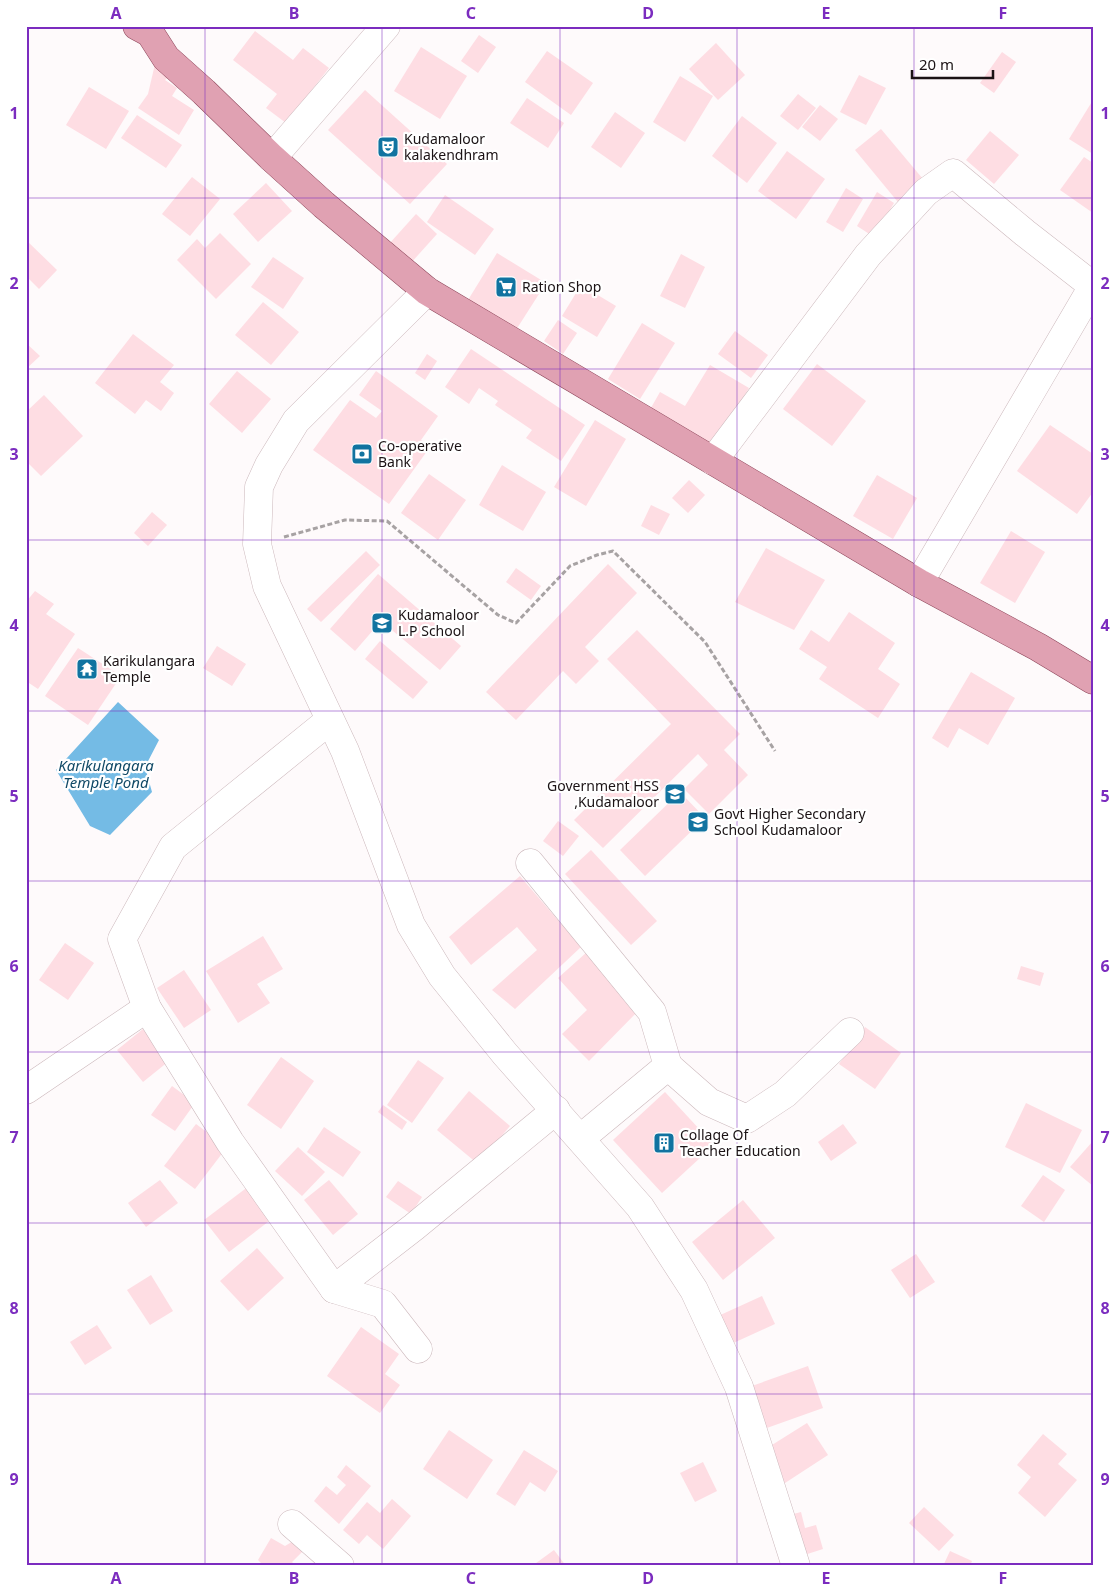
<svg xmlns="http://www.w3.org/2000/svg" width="1119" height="1592" font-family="'Noto Sans',sans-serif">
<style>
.water{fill:#74bbe5}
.building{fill:#fedde3}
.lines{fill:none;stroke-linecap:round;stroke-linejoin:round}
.minor-casing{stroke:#ccb8bc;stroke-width:29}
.major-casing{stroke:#8d465a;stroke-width:29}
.path{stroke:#a7a2a3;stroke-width:3;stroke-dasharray:5 2.5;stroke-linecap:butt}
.minor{stroke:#fff;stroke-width:28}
.major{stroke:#e0a1b2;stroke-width:28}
.grid{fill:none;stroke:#7b2cbf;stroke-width:1;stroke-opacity:0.55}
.labels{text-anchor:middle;stroke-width:4.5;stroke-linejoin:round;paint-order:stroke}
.poi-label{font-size:14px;fill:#1b1315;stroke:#fff;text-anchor:start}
.water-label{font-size:15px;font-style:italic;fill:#104966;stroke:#fff}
.neatline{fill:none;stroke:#7b2cbf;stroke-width:2}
.grid-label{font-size:16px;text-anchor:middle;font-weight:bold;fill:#7b2cbf}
</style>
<rect width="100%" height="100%" fill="#fefafb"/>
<path class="water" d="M118,702l41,38 -14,27 7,25 -42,43 -20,-9 -34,-56z"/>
<g class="building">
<path d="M255,31l38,29 10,-12 26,20 -43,55 -20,-15 11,-14 -44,-34z"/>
<path d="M479,35l17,12 -18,26 -17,-12z"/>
<path d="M716,43l29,32 -27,25 -29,-31z"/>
<path d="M421,47l46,29 -27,43 -46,-28z"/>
<path d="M547,51l46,32 -22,32 -46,-33z"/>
<path d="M1002,52l14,10 -22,31 -14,-10z"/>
<path d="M155,64l16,10 -6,6 12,8 -5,8 22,14 -15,25 -41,-27 10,-14z"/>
<path d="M859,75l27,13 -20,37 -26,-13z"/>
<path d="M680,76l33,20 -28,46 -32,-20z"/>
<path d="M89,87l40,24 -23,38 -40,-24z"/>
<path d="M365,90l82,74 -37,40 -82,-74z"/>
<path d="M798,94l18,14 -18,22 -18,-14z"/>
<path d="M527,98l37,25 -16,25 -38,-25z"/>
<path d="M1093,100v54l-24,-15z"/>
<path d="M820,105l18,14 -18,22 -18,-14z"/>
<path d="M615,112l30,21 -24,35 -30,-21z"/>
<path d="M137,115l45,30 -16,23 -45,-30z"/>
<path d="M742,116l35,27 -30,40 -35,-27z"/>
<path d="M881,129l47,56 -26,22 -47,-57z"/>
<path d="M990,131l29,24 -25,29 -28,-24z"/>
<path d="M787,151l38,28 -29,40 -38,-28z"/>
<path d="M1084,157l9,6v50l-33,-23z"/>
<path d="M192,177l28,22 -30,37 -28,-22z"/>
<path d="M266,183l26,28 -34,31 -25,-28z"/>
<path d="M846,188l17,11 -20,33 -17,-10z"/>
<path d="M877,192l17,11 -20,34 -17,-11z"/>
<path d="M445,195l49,34 -19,26 -48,-33z"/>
<path d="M416,214l21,20 -27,30 -21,-20z"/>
<path d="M220,233l31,31 -35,35 -39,-39 20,-21 8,9z"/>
<path d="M26,240l31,30 -18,19 -13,-13z"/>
<path d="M497,253l49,30 -30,47 -48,-30z"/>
<path d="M681,254l24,13 -20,41 -25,-12z"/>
<path d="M273,257l31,21 -21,31 -32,-22z"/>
<path d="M581,285l35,21 -19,31 -35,-21z"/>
<path d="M263,302l36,30 -28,33 -36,-30z"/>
<path d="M558,320l19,13 -14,21 -19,-13z"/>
<path d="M642,323l33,20 -35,56 -32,-20z"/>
<path d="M735,331l33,24 -17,23 -33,-24z"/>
<path d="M133,334l41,31 -14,17 14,11 -13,18 -15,-11 -11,14 -40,-31z"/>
<path d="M26,343l14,13 -14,13z"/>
<path d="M471,349l114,76 -24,36 -35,-23 6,-8 -37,-25 3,-4 -19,-13 -10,16 -24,-17z"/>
<path d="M427,354l10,7 -12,19 -10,-7z"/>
<path d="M817,364l49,37 -34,45 -49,-37z"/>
<path d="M710,365l39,23 -39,63 -62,-38 12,-21 25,14z"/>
<path d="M237,371l34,28 -29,34 -33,-29z"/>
<path d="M376,371l62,45 -17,24 9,7 -41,57 -76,-54 37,-50 26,18 6,-7 -23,-16z"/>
<path d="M44,395l39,41 -42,40 -15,-15v-49z"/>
<path d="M595,420l31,19 -40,67 -32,-19z"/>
<path d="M1050,425l43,29v38l-16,22 -60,-43z"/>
<path d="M502,465l44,27 -23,39 -44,-26z"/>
<path d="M429,474l37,26 -28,40 -37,-27z"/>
<path d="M877,475l40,23 -24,41 -40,-23z"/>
<path d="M689,480l16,15 -17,18 -16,-15z"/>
<path d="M651,505l19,9 -11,21 -18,-9z"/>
<path d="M152,512l15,13 -19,21 -14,-13z"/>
<path d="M1011,531l34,21 -30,51 -35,-20z"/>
<path d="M766,548l59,32 -31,50 -59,-28z"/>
<path d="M366,551l14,14 -59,57 -14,-13z"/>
<path d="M608,564l29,29 -52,54 14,14 -23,23 -13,-13 -47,49 -30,-28z"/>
<path d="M516,568l25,18 -10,14 -25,-18z"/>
<path d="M378,574l83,72 -21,24 -59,-49 -26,30 -25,-22z"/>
<path d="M35,591l19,13 -8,10 29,20 -37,55 -12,-8v-79z"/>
<path d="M849,612l46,31 -17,26 22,15 -22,34 -59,-39 8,-12 -28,-18 12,-19 18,12z"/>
<path d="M637,630l103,104 -16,16 24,25 -39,39 -25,-25 24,-24 -10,-11 -95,94 -29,-28 97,-96 -64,-65z"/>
<path d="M380,641l48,41 -15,17 -48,-40z"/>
<path d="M217,646l29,18 -14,22 -29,-18z"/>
<path d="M78,648l43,28 -33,49 -43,-29z"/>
<path d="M971,672l44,26 -27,47 -29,-17 -11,20 -16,-10z"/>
<path d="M680,792l25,26 -60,58 -25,-26z"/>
<path d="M558,821l21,15 -16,20 -20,-15z"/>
<path d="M591,850l66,71 -26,24 -66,-71z"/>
<path d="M520,876l61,71 -66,62 -23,-19 45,-40 -20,-23 -46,38 -22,-28z"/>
<path d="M263,936l20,33 -26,15 13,19 -32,20 -32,-52z"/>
<path d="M65,943l29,20 -26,37 -29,-20z"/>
<path d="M587,952l53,57 -51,52 -27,-27 25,-24 -29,-32z"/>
<path d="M1021,966l23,7 -4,13 -23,-7z"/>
<path d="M184,970l27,40 -27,18 -27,-40z"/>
<path d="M865,1027l36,26 -26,36 -36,-25z"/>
<path d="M143,1029l26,32 -26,21 -26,-32z"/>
<path d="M281,1057l33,24 -33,48 -34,-24z"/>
<path d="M418,1060l26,18 -32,45 -25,-18z"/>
<path d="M172,1086l23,17 -20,28 -24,-16z"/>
<path d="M469,1091l41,35 -32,38 -41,-34z"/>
<path d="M665,1092l49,53 -52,48 -49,-53z"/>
<path d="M1026,1103l56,27 -22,43 -55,-26z"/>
<path d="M383,1105l24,17 -5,8 -24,-18z"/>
<path d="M196,1124l31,23 -32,42 -31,-23z"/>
<path d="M843,1124l14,19 -26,18 -13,-19z"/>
<path d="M324,1127l37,25 -18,25 -36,-25z"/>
<path d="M1093,1141v45l-23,-19z"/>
<path d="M298,1147l27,25 -23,24 -27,-25z"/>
<path d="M1043,1175l22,15 -21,32 -23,-16z"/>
<path d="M160,1180l18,23 -32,24 -18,-24z"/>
<path d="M329,1180l29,34 -25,21 -29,-35z"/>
<path d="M398,1181l24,16 -11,17 -25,-17z"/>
<path d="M249,1186l24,32 -44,34 -25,-32z"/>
<path d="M743,1200l32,38 -52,42 -31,-38z"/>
<path d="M257,1248l27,30 -36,33 -28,-30z"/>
<path d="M916,1254l19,28 -25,16 -19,-28z"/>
<path d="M151,1275l22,36 -23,14 -23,-35z"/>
<path d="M762,1296l13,28 -46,21 -13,-28z"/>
<path d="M97,1325l15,23 -27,17 -15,-23z"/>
<path d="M361,1327l38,27 -14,20 15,11 -20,28 -53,-37z"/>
<path d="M808,1366l15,42 -59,21 -15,-42z"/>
<path d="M807,1423l21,32 -43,28 -21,-33z"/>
<path d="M449,1430l44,30 -26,39 -44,-30z"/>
<path d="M1043,1434l24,20 -9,10 19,16 -32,37 -27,-24 13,-16 -14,-12z"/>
<path d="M524,1450l34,21 -13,21 -15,-10 -15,24 -19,-12z"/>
<path d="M703,1462l14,29 -22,11 -15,-29z"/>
<path d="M346,1465l25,21 -32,38 -25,-23 12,-15 11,9 9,-10 -9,-8z"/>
<path d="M392,1499l19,17 -28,33 -16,-14 -8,9 -16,-14 24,-28 13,11z"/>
<path d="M924,1507l30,28 -15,16 -30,-28z"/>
<path d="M801,1512l4,16 11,-3 7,24 -25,8 -12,-41z"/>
<path d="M271,1538l14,8 10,-6 10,9 -13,13 4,4h-32l-6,-6z"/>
<path d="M554,1550l12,16h-34z"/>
<path d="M950,1551l22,10 -2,5h-27z"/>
</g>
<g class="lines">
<g class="minor-casing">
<g id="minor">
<path d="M272,158l114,-132"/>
<path d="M427,291l-131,130 -27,44 -10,22 -2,57 10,42 78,165 66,174 31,51 63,78 135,153 54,83 45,97 57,179"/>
<path d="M713,461l155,-206 58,-63 27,-19 72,60 68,53"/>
<path d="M919,583l174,-297"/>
<path d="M330,720l-157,127 -51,92 25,69 83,134 104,147"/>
<path d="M530,863l122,149 16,54 -87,72"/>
<path d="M668,1066l41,36 38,17 38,-25 65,-62"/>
<path d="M26,1090l121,-82"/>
<path d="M418,1349l-35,-45 -49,-15 80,-62 142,-117"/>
<path d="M292,1524l48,42"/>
</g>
</g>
<g class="major-casing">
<path id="major" d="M137,26l13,7 16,25 38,34 68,66 52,47 103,86 492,292 119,64 55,33"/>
</g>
<path class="path" d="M284,537l61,-17 42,1 111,94 18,8 54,-57 27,-11 16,-4 92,91 70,109"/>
<use href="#minor" class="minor"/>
<use href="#major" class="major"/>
</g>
<path class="grid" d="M205,26v1540M382,26v1540M560,26v1540M737,26v1540M914,26v1540M26,198h1067M26,369h1067M26,540h1067M26,711h1067M26,881h1067M26,1052h1067M26,1223h1067M26,1394h1067"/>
<defs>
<g id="theatre-square" transform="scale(1.125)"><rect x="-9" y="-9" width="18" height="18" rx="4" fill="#1173a0" stroke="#fff"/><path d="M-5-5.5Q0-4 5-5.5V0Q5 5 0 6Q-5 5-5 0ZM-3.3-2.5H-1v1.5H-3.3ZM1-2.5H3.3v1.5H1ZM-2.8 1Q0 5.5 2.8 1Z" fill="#fff"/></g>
<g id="supermarket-square" transform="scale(1.125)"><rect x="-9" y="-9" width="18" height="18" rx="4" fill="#1173a0" stroke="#fff"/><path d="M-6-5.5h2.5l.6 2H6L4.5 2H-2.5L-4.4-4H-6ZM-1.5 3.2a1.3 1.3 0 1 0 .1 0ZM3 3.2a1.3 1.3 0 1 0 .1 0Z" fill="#fff"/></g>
<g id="bank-square" transform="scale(1.125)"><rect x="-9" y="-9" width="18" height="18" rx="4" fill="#1173a0" stroke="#fff"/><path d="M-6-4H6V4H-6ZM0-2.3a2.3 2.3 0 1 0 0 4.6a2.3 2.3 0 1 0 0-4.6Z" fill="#fff"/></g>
<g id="school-square" transform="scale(1.125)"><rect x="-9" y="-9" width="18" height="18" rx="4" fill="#1173a0" stroke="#fff"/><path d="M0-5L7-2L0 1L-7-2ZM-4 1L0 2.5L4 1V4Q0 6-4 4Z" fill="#fff"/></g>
<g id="temple-square" transform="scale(1.125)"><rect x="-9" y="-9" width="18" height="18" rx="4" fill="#1173a0" stroke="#fff"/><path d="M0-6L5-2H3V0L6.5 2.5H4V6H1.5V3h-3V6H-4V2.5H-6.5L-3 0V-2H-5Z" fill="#fff"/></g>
<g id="building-square" transform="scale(1.125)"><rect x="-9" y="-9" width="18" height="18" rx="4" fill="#1173a0" stroke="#fff"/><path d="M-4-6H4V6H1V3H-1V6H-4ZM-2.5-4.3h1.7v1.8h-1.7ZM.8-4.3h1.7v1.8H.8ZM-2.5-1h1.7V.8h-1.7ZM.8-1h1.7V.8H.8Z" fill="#fff"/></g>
</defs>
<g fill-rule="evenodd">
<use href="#theatre-square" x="388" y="147"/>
<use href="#supermarket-square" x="506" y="287"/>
<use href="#bank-square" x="362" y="454"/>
<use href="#school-square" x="382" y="623"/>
<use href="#temple-square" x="87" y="669"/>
<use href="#school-square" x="675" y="794"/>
<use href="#school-square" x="698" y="822"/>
<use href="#building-square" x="664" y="1143"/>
</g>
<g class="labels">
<g class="poi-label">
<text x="404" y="144">Kudamaloor<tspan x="404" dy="16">kalakendhram</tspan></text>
<text x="522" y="292">Ration Shop</text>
<text x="378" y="451">Co-operative<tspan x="378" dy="16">Bank</tspan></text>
<text x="398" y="620">Kudamaloor<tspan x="398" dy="16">L.P School</tspan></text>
<text x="103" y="666">Karikulangara<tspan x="103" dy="16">Temple</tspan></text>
<text x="659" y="791" text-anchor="end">Government HSS<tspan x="659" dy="16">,Kudamaloor</tspan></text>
<text x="714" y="819">Govt Higher Secondary<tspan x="714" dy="16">School Kudamaloor</tspan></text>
<text x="680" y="1140">Collage Of<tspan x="680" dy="16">Teacher Education</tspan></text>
</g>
<g class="water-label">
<text x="106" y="771">Karikulangara<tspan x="106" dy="17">Temple Pond</tspan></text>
</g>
</g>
<rect width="1119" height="1592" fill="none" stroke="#ffffff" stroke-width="55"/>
<path d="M912 70v8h81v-8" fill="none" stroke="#1b1315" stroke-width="2.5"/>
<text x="919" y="70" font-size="15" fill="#1b1315" stroke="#ffffff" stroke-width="4" paint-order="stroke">20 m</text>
<rect x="28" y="28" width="1064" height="1536" class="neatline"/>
<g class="grid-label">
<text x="116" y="19">A</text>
<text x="294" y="19">B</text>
<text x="471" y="19">C</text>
<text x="648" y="19">D</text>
<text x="826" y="19">E</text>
<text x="1003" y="19">F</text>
<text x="14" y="119">1</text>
<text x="1105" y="119">1</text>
<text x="14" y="289">2</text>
<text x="1105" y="289">2</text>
<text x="14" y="460">3</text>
<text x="1105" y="460">3</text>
<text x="14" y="631">4</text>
<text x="1105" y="631">4</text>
<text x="14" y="802">5</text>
<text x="1105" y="802">5</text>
<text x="14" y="972">6</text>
<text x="1105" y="972">6</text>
<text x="14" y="1143">7</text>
<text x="1105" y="1143">7</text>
<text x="14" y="1314">8</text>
<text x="1105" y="1314">8</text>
<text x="14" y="1485">9</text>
<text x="1105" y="1485">9</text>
<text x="116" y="1584">A</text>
<text x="294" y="1584">B</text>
<text x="471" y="1584">C</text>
<text x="648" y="1584">D</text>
<text x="826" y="1584">E</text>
<text x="1003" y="1584">F</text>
</g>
</svg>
